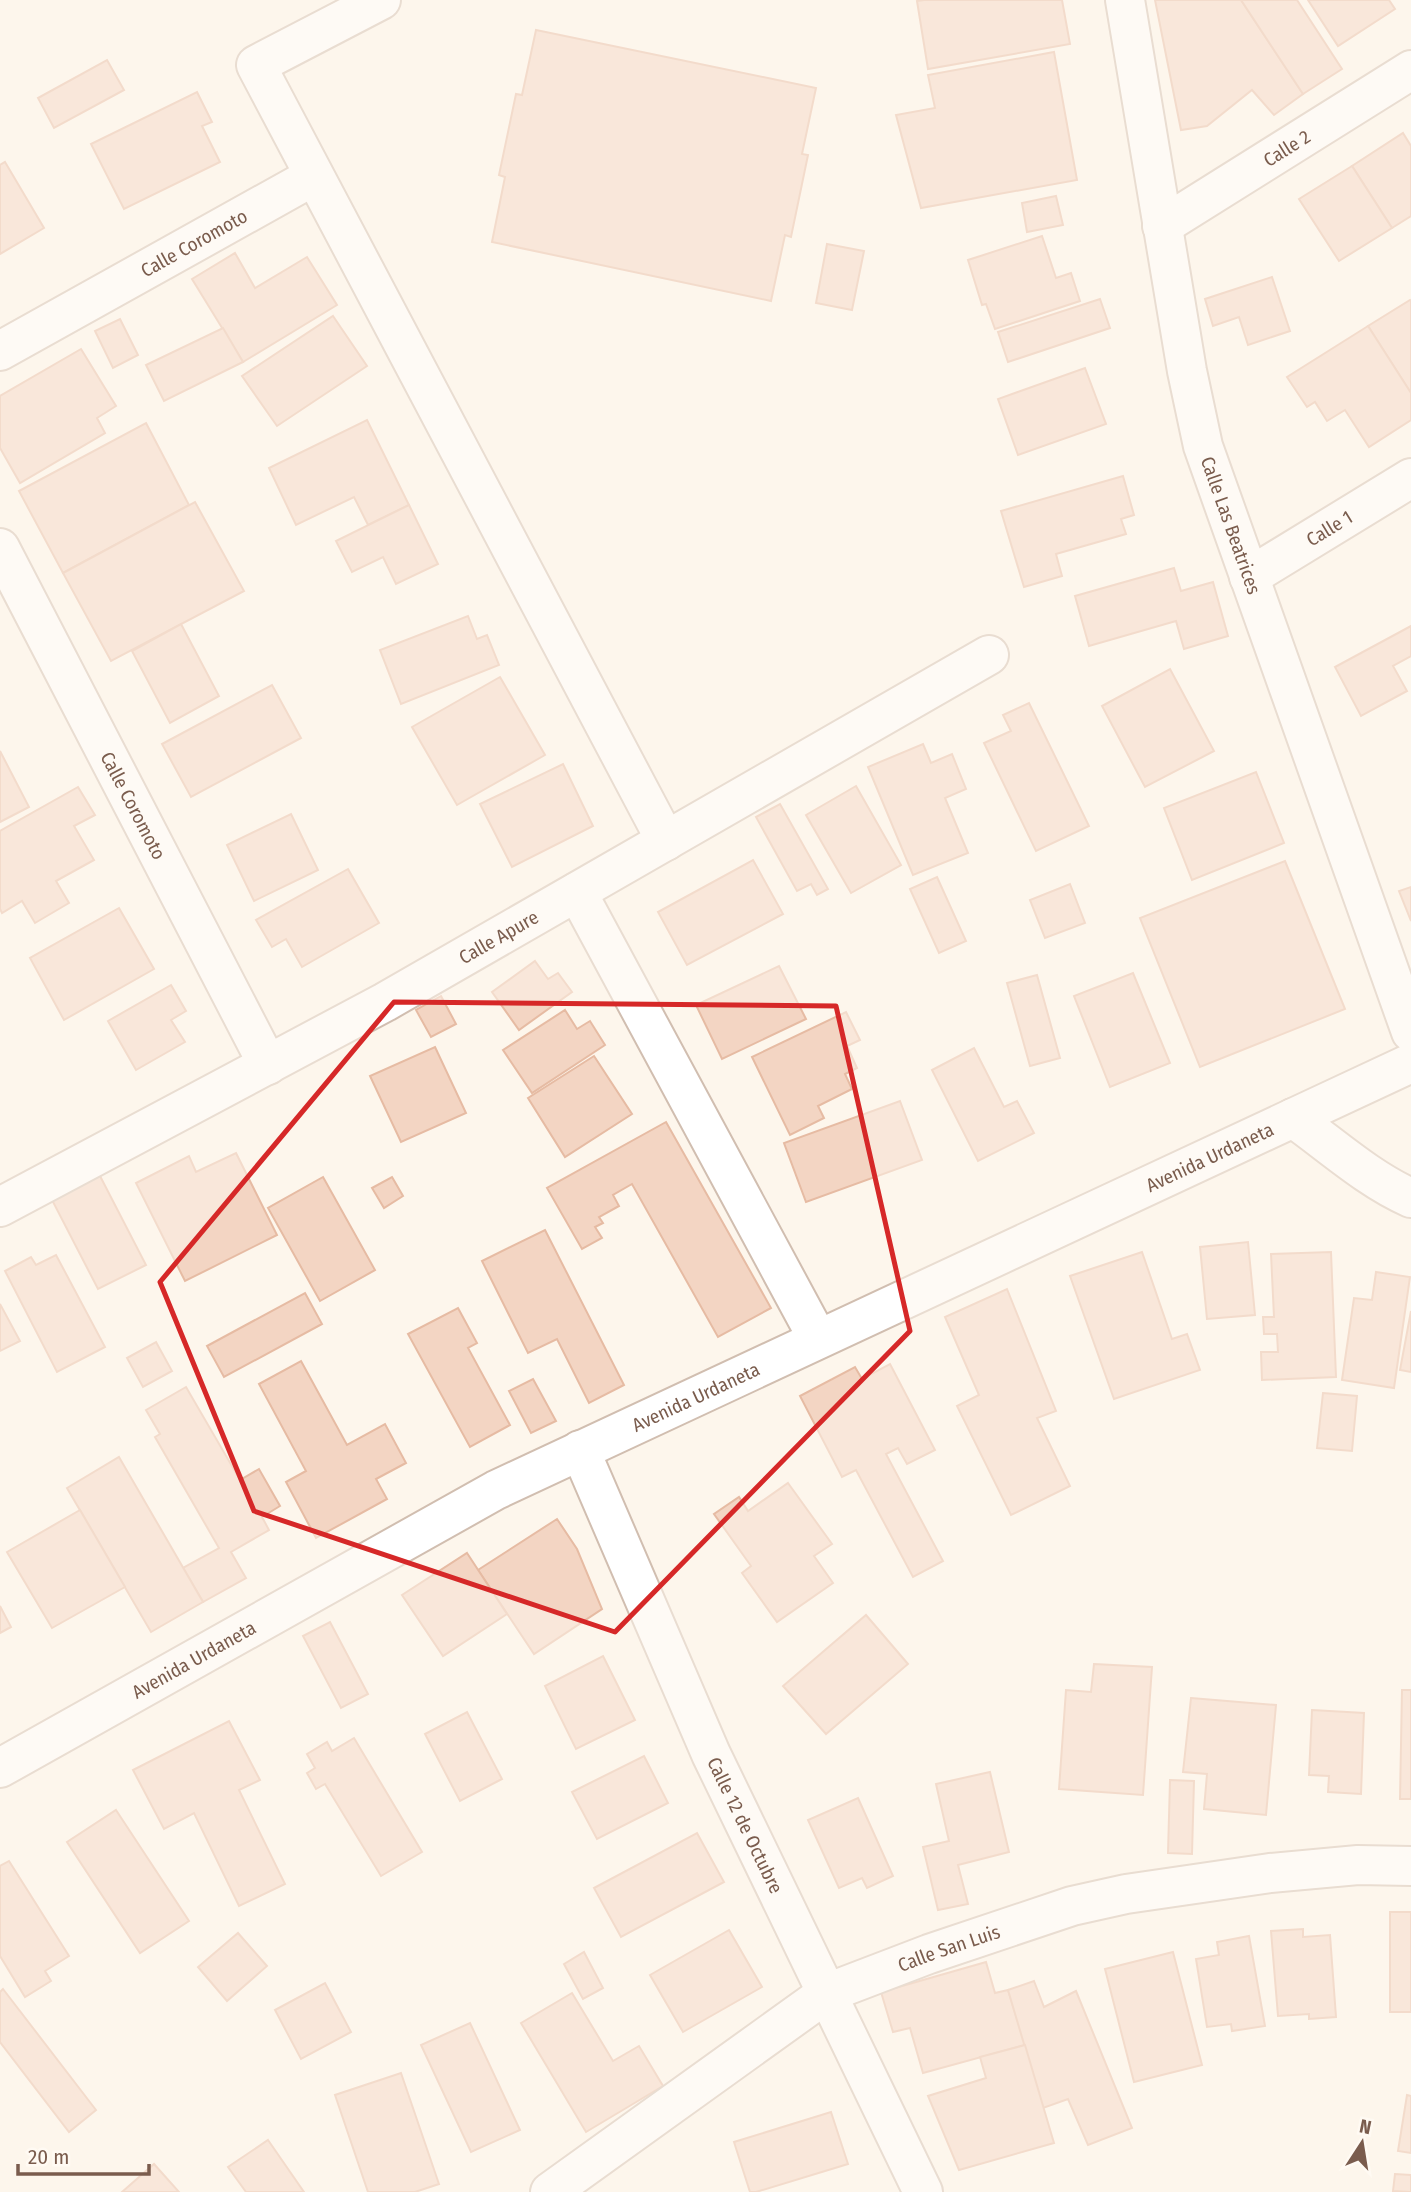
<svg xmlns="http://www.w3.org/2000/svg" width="1411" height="2192" font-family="'Fira Sans Condensed',sans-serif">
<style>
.building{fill:#f3d5c3;stroke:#e6bba3;stroke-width:2}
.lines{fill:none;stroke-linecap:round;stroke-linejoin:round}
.minor-casing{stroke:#d1beb0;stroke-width:42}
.minor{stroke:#fff;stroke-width:38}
.marked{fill:none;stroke:#d62828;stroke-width:5;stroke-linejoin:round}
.labels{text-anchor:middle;stroke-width:6;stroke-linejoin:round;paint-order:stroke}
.street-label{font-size:19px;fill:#7a5c4d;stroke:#fffaf3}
</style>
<rect width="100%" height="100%" fill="#fdf6ec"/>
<g class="building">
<path d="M924,0h138l8,44 -142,25 -11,-68z"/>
<path d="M1155,0h86l62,94 -29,21 -22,-25 -45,36 -26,4z"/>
<path d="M1241,0h56l45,69 -39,25z"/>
<path d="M1308,0h81l6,9 -57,37z"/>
<path d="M536,30l280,58 -14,66 6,1 -17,82 -6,-2 -14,66 -279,-59 13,-65 -6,-2 17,-81 6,1z"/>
<path d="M1054,52l23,128 -156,28 -25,-93 39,-7 -7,-33z"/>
<path d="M107,60l17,30 -70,38 -16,-30z"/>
<path d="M197,92l15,30 -10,4 18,36 -96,47 -33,-65z"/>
<path d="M1403,133l8,13v70l-19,12 -40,-62z"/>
<path d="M5,162l39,66 -44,26v-89z"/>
<path d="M1352,166l40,62 -53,33 -40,-62z"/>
<path d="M1056,196l7,29 -36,7 -5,-29z"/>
<path d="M1042,236l14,42 15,-5 9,28 -85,28 -9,-25 -4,1 -14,-45z"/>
<path d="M827,244l37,7 -12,59 -36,-7z"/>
<path d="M235,253l20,35 52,-31 30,48 -94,57 -51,-83z"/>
<path d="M1272,277l18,54 -42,14 -9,-28 -26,9 -8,-27z"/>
<path d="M1100,299l10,29 -102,34 -10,-30z"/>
<path d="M1410,300l1,1v92l-43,-67z"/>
<path d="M333,316l34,50 -90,60 -35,-50z"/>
<path d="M120,319l18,36 -25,13 -18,-37z"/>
<path d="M1368,326l43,67v27l-42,27 -24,-37 -18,11 -12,-19 -8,5 -20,-30z"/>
<path d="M223,328l20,34 -79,39 -18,-36z"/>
<path d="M81,349l35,57 -19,12 8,15 -85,50 -20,-35v-52z"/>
<path d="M1085,368l21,56 -88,31 -20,-56z"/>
<path d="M367,420l42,85 -41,20 -14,-28 -58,28 -27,-57z"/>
<path d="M146,423l43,82 -126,68 -44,-82z"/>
<path d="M1123,476l11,39 -13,4 5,15 -70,20 6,22 -38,11 -23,-76z"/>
<path d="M195,502l49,89 -133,70 -48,-88z"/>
<path d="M409,505l29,59 -42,20 -13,-27 -31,15 -16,-31z"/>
<path d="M1174,568l7,23 32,-9 15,54 -44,13 -8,-28 -87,25 -14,-50z"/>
<path d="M468,616l9,23 10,-4 12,30 -98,39 -21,-54z"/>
<path d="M181,624l38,72 -49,27 -38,-72z"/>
<path d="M1411,626v30l-18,10 14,25 -46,25 -26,-49z"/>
<path d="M1170,669l44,82 -69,36 -43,-81z"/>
<path d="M500,677l45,78 -88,50 -45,-78z"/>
<path d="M272,685l29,53 -110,59 -29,-53z"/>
<path d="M1029,703l60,123 -53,25 -52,-108 27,-12 -8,-16z"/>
<path d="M923,744l8,19 21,-9 14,35 -21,9 23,55 -55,22 -45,-108z"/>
<path d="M0,751l29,56 -29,15z"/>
<path d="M563,764l30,62 -81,41 -32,-63z"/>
<path d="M1256,772l28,71 -92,37 -28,-72z"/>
<path d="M856,786l45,79 -50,28 -45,-78z"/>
<path d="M78,787l17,28 -21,11 20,34 -38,21 13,22 -34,20 -13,-22 -20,12 -2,-4v-78z"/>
<path d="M780,804l48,85 -11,6 -6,-11 -14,7 -41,-74z"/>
<path d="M291,814l27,56 -64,31 -27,-56z"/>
<path d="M753,860l30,54 -96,51 -29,-53z"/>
<path d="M1285,861l60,148 -145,58 -60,-149z"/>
<path d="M348,869l31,54 -77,44 -16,-28 -14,8 -16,-27z"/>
<path d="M937,877l29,64 -27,12 -29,-64z"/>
<path d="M1070,884l15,39 -40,15 -15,-38z"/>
<path d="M1411,887v34l-12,-30z"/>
<path d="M119,908l35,61 -90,51 -34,-62z"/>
<path d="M535,961l13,18 10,-6 14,19 -53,38 -27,-38z"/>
<path d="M779,966l27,53 -84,40 -26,-54z"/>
<path d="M1133,973l37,90 -60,24 -36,-91z"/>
<path d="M1037,975l23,83 -30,8 -23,-83z"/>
<path d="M171,985l15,26 -15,9 14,22 -49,28 -28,-49z"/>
<path d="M441,996l15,28 -25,13 -15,-27z"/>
<path d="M565,1010l12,19 13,-8 15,24 -73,48 -29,-43z"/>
<path d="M846,1012l14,28 -13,6 10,22 -12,6 7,15 -34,17 6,12 -34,17 -38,-78z"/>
<path d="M435,1047l31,66 -65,29 -31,-66z"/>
<path d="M974,1048l30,59 13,-6 17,32 -56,28 -46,-91z"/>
<path d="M594,1056l38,58 -67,43 -37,-59z"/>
<path d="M900,1101l22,59 -116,42 -22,-59z"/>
<path d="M666,1122l105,186 -53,29 -86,-153 -19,11 6,11 -20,11 4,6 -8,4 7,11 -20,11 -35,-61z"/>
<path d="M236,1153l41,82 -92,46 -49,-98 53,-27 7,16z"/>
<path d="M99,1174l47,91 -48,24 -47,-91z"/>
<path d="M323,1177l52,93 -55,31 -52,-93z"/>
<path d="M392,1177l11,19 -19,12 -12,-20z"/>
<path d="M545,1230l79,155 -35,18 -32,-64 -29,14 -46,-92z"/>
<path d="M1248,1242l7,73 -48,4 -7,-72z"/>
<path d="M1142,1252l30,87 15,-5 13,36 -86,29 -44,-123z"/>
<path d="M1331,1252l5,125 -74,3 -1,-28h17l-1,-18h-13l-1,-17h11l-3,-63z"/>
<path d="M56,1255l49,92 -48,25 -52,-101 26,-14 5,8z"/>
<path d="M1376,1272l34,5 -16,111 -52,-8 12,-82 18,2z"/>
<path d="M1007,1289l49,122 -19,7 33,68 -59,29 -54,-109 22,-11 -34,-78z"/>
<path d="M305,1293l17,31 -98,53 -17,-31z"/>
<path d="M0,1304l20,37 -20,10z"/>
<path d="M458,1308l19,35 -9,5 42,77 -40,22 -62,-113z"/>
<path d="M1411,1311v61l-11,-2z"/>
<path d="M156,1342l16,29 -29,16 -16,-29z"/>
<path d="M301,1361l46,84 38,-21 21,39 -30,16 11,20 -71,39 -30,-56 20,-11 -47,-87z"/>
<path d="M890,1364l45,86 -28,14 -9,-16 -12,6 57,107 -30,16 -57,-107 -14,7 -42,-81 55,-29 7,12z"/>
<path d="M533,1379l23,42 -25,12 -22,-42z"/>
<path d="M186,1387l54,93 19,-11 21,37 -18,11 7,13 -38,22 15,26 -43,24 -20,-34 36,-20 -64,-111 5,-3 -14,-24z"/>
<path d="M1323,1393l34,3 -5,55 -35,-3z"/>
<path d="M119,1457l84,145 -52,30 -84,-144z"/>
<path d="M788,1483l44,61 -18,12 19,27 -56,39 -35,-49 9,-7 -37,-52 25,-17 9,14z"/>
<path d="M80,1510l45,77 -73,41 -45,-76z"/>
<path d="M557,1519l20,30 25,60 -68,45 -56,-84z"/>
<path d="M467,1553l40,61 -64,42 -41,-61z"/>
<path d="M0,1606l11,21 -11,6z"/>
<path d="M866,1615l42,49 -82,70 -43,-48z"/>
<path d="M330,1622l38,72 -27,14 -38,-72z"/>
<path d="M603,1656l32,64 -59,29 -31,-63z"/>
<path d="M1094,1664l58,3 -9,128 -84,-6 7,-99 25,2z"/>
<path d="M1402,1690h9v109h-11z"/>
<path d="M1191,1698l85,7 -10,110 -62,-6 3,-35 -24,-2z"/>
<path d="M1312,1710l52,3 -3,81 -33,-2 1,-16 -20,-1z"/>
<path d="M467,1712l35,67 -42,22 -35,-67z"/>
<path d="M229,1721l31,59 -21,10 46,94 -46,22 -45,-93 -30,16 -31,-59z"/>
<path d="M354,1738l68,114 -41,24 -56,-92 -9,5 -9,-16 8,-5 -8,-14 20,-12 5,9z"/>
<path d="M644,1756l24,47 -71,36 -25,-47z"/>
<path d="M990,1772l19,80 -51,13 10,39 -30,6 -15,-63 26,-6 -13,-57z"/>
<path d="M1170,1780l24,1 -2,73 -24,-1z"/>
<path d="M858,1798l35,78 -26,12 -5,-10 -23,10 -31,-68z"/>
<path d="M116,1810l73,111 -49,32 -73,-111z"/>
<path d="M697,1833l27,49 -103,55 -27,-49z"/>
<path d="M9,1861l60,95 -24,15 6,10 -26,16 -25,-41v-90z"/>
<rect x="1390" y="1912" width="21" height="100"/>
<path d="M1303,1929v8l27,-2 6,82 -27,2v-5l-31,2 -7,-85z"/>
<path d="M729,1930l33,57 -79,45 -33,-57z"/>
<path d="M238,1933l29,33 -40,35 -29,-34z"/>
<path d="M1249,1936l16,90 -33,5 -1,-7 -24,3 -11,-68 23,-4 -2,-13z"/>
<path d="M584,1952l19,36 -20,11 -19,-35z"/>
<path d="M1173,1952l29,113 -68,17 -29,-113z"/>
<path d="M986,1962l9,31 13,-3 17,55 -102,28 -13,-45 -17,4 -12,-40z"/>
<path d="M1034,1981l10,26 32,-16 56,137 -44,17 -20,-46 -25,9 -35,-118z"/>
<path d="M325,1983l26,49 -50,27 -26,-49z"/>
<path d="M3,1989l93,121 -27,22 -69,-90v-50z"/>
<path d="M572,1993l41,68 26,-15 24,40 -77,46 -65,-109z"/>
<path d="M470,2023l50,107 -49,22 -50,-107z"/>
<path d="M1025,2045l29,98 -95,27 -31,-74 58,-18 -6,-21z"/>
<path d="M401,2073l38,111 -24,8h-47l-33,-97z"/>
<path d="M1407,2095l4,1v57l-13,-2z"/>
<path d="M831,2112l17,52 -92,28h-6l-16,-50z"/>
<path d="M268,2140l36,52h-58l-18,-25z"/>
<path d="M154,2164l25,28h-57z"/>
<path d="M1395,2174l16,1v17l-18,-1z"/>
</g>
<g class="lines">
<g class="minor-casing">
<g id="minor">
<path d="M381,0l-125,65 410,776"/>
<path id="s1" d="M1125,0l62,371 16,75 208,586"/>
<path id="s2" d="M1162,226l249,-156"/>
<path id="s3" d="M0,351l314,-175"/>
<path id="s4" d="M0,548l268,517"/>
<path id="s5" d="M1249,577l162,-99"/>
<path d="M577,892l241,447"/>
<path d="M1293,1118c38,27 75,61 118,80"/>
<path id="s6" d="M0,1207l385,-205 604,-347"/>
<path id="s7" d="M580,1450l131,304 212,438"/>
<path id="s8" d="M0,1768l496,-278 915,-427"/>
<path id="s9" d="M550,2192l277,-199 102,-39 143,-48 54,-12 144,-21 88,-8 53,1"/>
</g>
</g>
<use href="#minor" class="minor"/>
</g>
<path d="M0 0H1411V2192H0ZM394,1002l442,4 74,325 -295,301 -361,-121 -94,-229z" fill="#fdf6ec" fill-opacity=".55" fill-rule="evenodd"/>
<path class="marked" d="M394,1002l442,4 74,325 -295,301 -361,-121 -94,-229z"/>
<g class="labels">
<g class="street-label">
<text dy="7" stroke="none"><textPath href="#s2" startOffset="147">Calle 2</textPath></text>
<text dy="7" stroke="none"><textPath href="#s3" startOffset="222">Calle Coromoto</textPath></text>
<text dy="7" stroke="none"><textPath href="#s1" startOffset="537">Calle Las Beatrices</textPath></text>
<text dy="7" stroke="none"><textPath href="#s5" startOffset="94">Calle 1</textPath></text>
<text dy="7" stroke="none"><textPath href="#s4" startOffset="290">Calle Coromoto</textPath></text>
<text dy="7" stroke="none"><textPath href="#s6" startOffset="567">Calle Apure</textPath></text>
<text dy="7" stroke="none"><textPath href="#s8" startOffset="1356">Avenida Urdaneta</textPath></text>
<text dy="7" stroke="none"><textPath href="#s8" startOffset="789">Avenida Urdaneta</textPath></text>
<text dy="7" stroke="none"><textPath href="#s8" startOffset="222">Avenida Urdaneta</textPath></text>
<text dy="7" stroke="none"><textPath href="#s7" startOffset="410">Calle 12 de Octubre</textPath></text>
<text dy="7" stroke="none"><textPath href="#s9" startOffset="471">Calle San Luis</textPath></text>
</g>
</g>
<g transform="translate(1362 2143) rotate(12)" stroke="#fffaf3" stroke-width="5" paint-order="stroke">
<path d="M0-5L12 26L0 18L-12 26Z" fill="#7a5c4d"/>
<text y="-10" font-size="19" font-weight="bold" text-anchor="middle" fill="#7a5c4d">N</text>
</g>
<path d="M18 2164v10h131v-10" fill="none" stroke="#7a5c4d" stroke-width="3.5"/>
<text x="28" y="2164" font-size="21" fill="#7a5c4d" stroke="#fffaf3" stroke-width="5" paint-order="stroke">20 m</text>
</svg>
